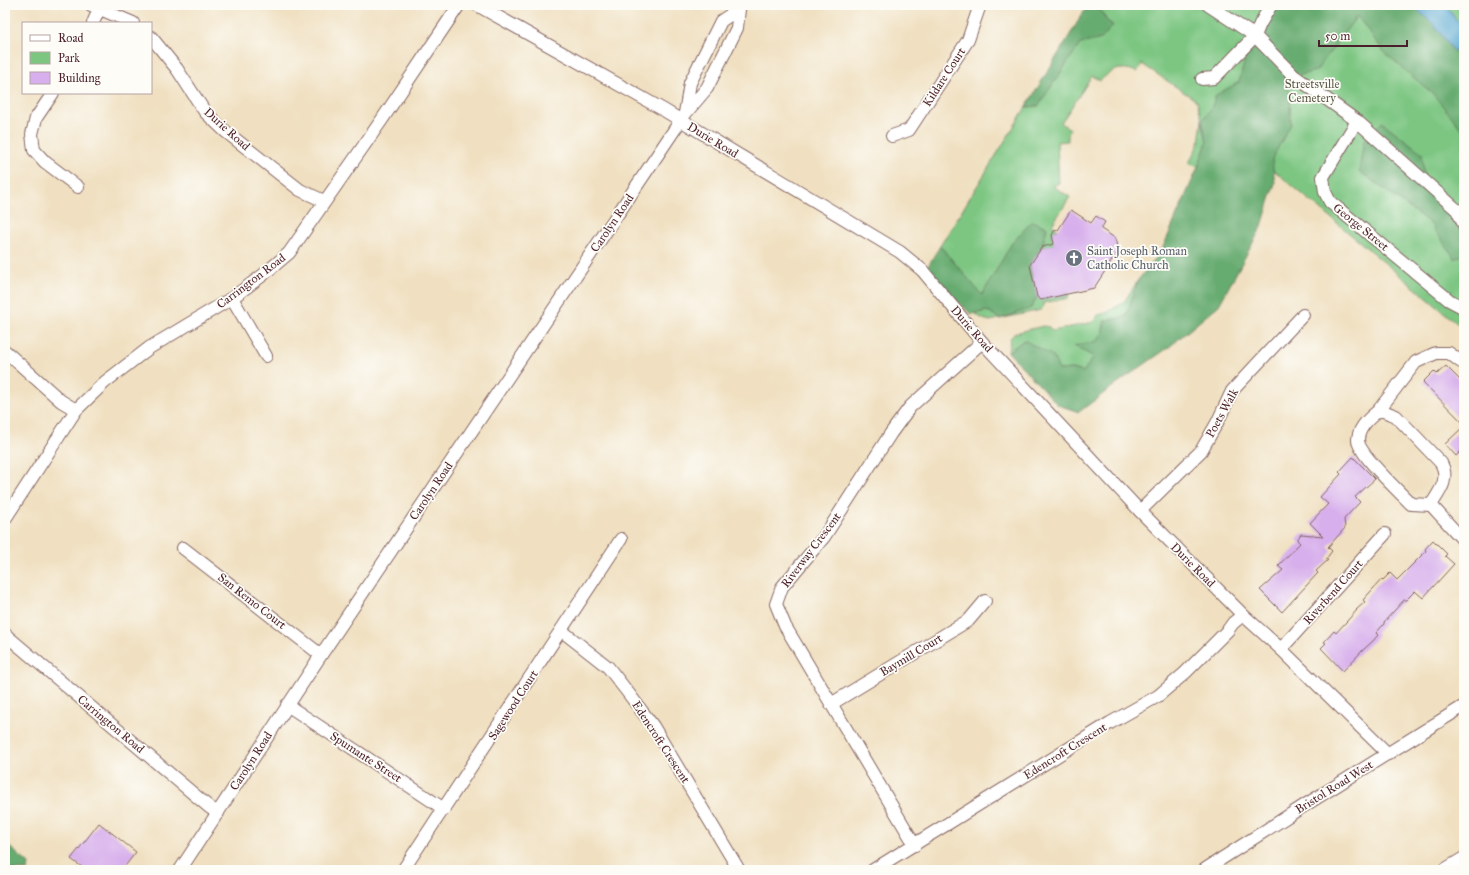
<svg xmlns="http://www.w3.org/2000/svg" width="1469" height="875" font-family="'IM FELL Great Primer',serif">
<style>
.green{fill:#7dc682;stroke:#647256}
.forest{fill:#66ab70;stroke:#58654e}
.water{fill:#56a7d1;stroke:#50637e}
.building{fill:#d7afec}
.lines{fill:none;stroke-linecap:round;stroke-linejoin:round}
.minor-casing{stroke:#846360;stroke-width:14}
.minor{stroke:#fff;stroke-width:12}
.labels{text-anchor:middle;stroke-width:3.5;stroke-linejoin:round;paint-order:stroke}
.street-label{font-size:12px;fill:#4a1f2b;stroke:#fdfcf7}
.park-label{font-size:12px;fill:#5c5949;stroke:#fdfcf7}
.worship-label{font-size:12px;fill:#5b616d;stroke:#fdfcf7;text-anchor:start}
</style>
<rect width="100%" height="100%" fill="#fdfcf7"/>
<filter id="ink" filterUnits="userSpaceOnUse"><feTurbulence type="fractalNoise" baseFrequency=".025" numOctaves="2"/><feDisplacementMap in="SourceGraphic" scale="8" xChannelSelector="R" yChannelSelector="G"/><feConvolveMatrix kernelMatrix="1 2 1 2 8 2 1 2 1" color-interpolation-filters="sRGB"/></filter>
<filter id="wash" filterUnits="userSpaceOnUse"><feTurbulence type="fractalNoise" baseFrequency=".012" numOctaves="4" result="noise"/><feDisplacementMap in="SourceGraphic" scale="16" xChannelSelector="R" yChannelSelector="G"/><feGaussianBlur stdDeviation="0.9" result="paint"/><feColorMatrix in="noise" values="0 0 0 0 0 0 0 0 0 0 0 0 0 0 0 0 0 1.4 0 .05"/><feComposite in="paint" operator="in"/></filter>
<g filter="url(#wash)">
<rect width="100%" height="100%" fill="#f0e0c1"/>
<g class="green">
<path d="M1097,5h251l116,106v218l-236,-197 -17,-23 -9,11 5,22 -9,25 -9,-4 10,-20 3,-23 -5,-19 -55,-37 -5,8c-16,-6 -25,-3 -37,9l-8,-5 -31,47 9,6 -2,5v7l-11,1 2,41 -6,3 17,11 -18,28 6,5 -4,1 -2,4 1,4 3,2 1,3 -15,3 5,-19 -35,15 -30,53 -42,-50 86,-139 12,-1 42,-62 21,-5 12,-14 -6,-4z"/>
<path d="M1446,5h18v22l-10,-10z"/>
<path d="M1138,280l-12,37 -21,3 -3,15 -4,6 -23,5 19,11 -11,15 -11,-3 -13,1 -35,-30 -16,12 2,-14 5,-5 28,-7 6,1 4,4 40,-9 5,-7 8,-2 18,-11z"/>
<path d="M1068,294l1,4 -26,5v4l-2,3 -51,11 -7,-2 -8,-5 12,-3 44,-3 6,-11 4,3z"/>
</g>
<g class="forest">
<path d="M1088,5h9l10,16 6,5 -12,13 -21,5 -42,62 -12,1z"/>
<path d="M1265,5h147l22,20 19,25 11,6v76l-31,-38 -48,-41 -28,-37 -41,55 -27,7 2,46 -19,35 3,24 -13,43 -43,79 -51,43 -49,34 -40,30 -21,-7 -50,-53 16,-12 29,16 6,14 13,-1 11,3 11,-15 -20,-11 23,-5 3,-5 2,-1 3,-15 21,-3 12,-37 23,-28 37,-85 9,-25 -5,-22 9,-11 5,-14 23,-13 9,-34 16,-8 -5,-21z"/>
<path d="M1382,122l40,31 3,36 26,22 13,27v16l-9,5 -25,-36 -71,-52 5,-31z"/>
<path d="M1032,221l15,6 -5,20 -12,18 7,32 -6,11 -31,11 -13,-8 -16,3 -46,-43 15,-25 42,49 30,-52z"/>
<path d="M5,843l24,21 -1,6h-23z"/>
</g>
<path class="water" d="M1412,5h34l8,12 10,10v29l-11,-6 -19,-25z"/>
<g id="blocks">
<g class="building">
<path d="M1071,210l20,13 5,-7 9,6 -4,7 14,9 3,13 -24,37 -53,12 -4,-3 -7,-32 12,-18 12,-3 -2,-9 2,-4 4,-1z"/>
<path d="M1446,366l18,18v40l-41,-42 11,-11 3,3z"/>
<path d="M1464,426v22l-8,8 -11,-12z"/>
<path d="M1353,457l22,22 -20,18 5,5 -16,17 1,9 -17,19 4,4 -6,8 2,1 -12,11 2,2 -36,39 -22,-22 23,-20 -5,-4 22,-23 -3,-3 4,-6 22,2 -13,-13 18,-19 -8,-7 21,-23 -2,-2z"/>
<path d="M1433,540l14,14 -2,2 9,8 -31,34 -8,-7 -9,9h-2l-20,22v2l-8,9 2,2 -5,6 -10,9 -20,21 -22,-23 5,-5 -2,-1 10,-11 2,2 21,-23h-1l9,-8 -2,-2 19,-21 1,1 7,-7 7,7 29,-29 -1,-2z"/>
<path d="M99,823l37,29 -14,18h-36l-15,-11z"/>
</g>
</g>
</g>
<g filter="url(#ink)">
<use href="#blocks" fill-opacity="0" stroke="#846360" stroke-width="1"/>
<g class="lines">
<g class="minor-casing">
<g id="minor">
<path d="M91,5l42,18"/>
<path d="M477,5l185,104 238,143 22,18 60,72 158,169 103,104 38,34 107,105"/>
<path d="M1208,5l47,31 38,39 64,46 100,89 7,15"/>
<path d="M93,23l6,-14"/>
<path d="M151,37l26,32 28,43 20,19 75,59 24,11"/>
<path d="M1202,79l12,-1 41,-42 5,-12 11,-19"/>
<path d="M53,93l-17,25 -4,16 2,16 11,12 33,25"/>
<path d="M685,113l5,-30 31,-62 18,-12"/>
<path d="M1357,121l-34,56 2,15 5,10 119,98 15,8"/>
<path d="M892,136l17,-6 59,-90 12,-35"/>
<path d="M232,298l34,58"/>
<path d="M5,351l56,50 15,9"/>
<path d="M1378,411h5l13,5 45,47c9,16 -1,28 -10,42l-20,-1c-11,-12 -53,-50 -53,-64 0,-12 11,-22 20,-29z"/>
<path d="M1378,411l38,-49 20,-9h13l12,9"/>
<path d="M1431,505l33,36"/>
<path d="M1140,511l61,-60 16,-28 15,-32 71,-76"/>
<path d="M5,519l71,-109 29,-28 44,-34 83,-50 31,-23 26,-22 92,-132 78,-116"/>
<path d="M183,548l138,107"/>
<path d="M562,631l46,36 21,27 24,32 86,144"/>
<path d="M5,633l2,3 202,171 9,6"/>
<path d="M1281,649l104,-115"/>
<path d="M831,704l138,-84 16,-19"/>
<path d="M287,705l157,104"/>
<path d="M915,845l-130,-219 -9,-22 6,-17 42,-50 67,-104 19,-26 72,-65"/>
<path d="M180,870l141,-215 364,-541 22,-26 30,-60 2,-19 1,-4"/>
<path d="M403,870l218,-331"/>
<path d="M873,870l237,-147 48,-27 27,-23 43,-43 5,-7 10,-8"/>
<path d="M1204,870l98,-63 162,-101"/>
<path d="M1444,870l20,-12"/>
</g>
</g>
<use href="#minor" class="minor"/>
</g>
</g>
<defs>
<g id="church-disc" transform="scale(0.9)"><circle r="9.5" fill="#6b7280" stroke="#fdfcf7"/><path d="M-1.2-6h2.4v3.5h3.3v2.4h-3.3V6h-2.4V-.1h-3.3v-2.4h3.3Z" fill="#fff"/></g>
</defs>
<g fill-rule="evenodd">
<use href="#church-disc" x="1074" y="258"/>
</g>
<g class="labels">
<g class="street-label">
<text transform="translate(944 77) rotate(-57)" y="4">Kildare Court</text>
<text transform="translate(227 129) rotate(42)" y="4">Durie Road</text>
<text transform="translate(713 140) rotate(31)" y="4">Durie Road</text>
<text transform="translate(612 223) rotate(-56)" y="4">Carolyn Road</text>
<text transform="translate(1361 227) rotate(39)" y="4">George Street</text>
<text transform="translate(251 281) rotate(-37)" y="4">Carrington Road</text>
<text transform="translate(972 329) rotate(49)" y="4">Durie Road</text>
<text transform="translate(1222 413) rotate(-61)" y="4">Poets Walk</text>
<text transform="translate(431 491) rotate(-56)" y="4">Carolyn Road</text>
<text transform="translate(811 550) rotate(-53)" y="4">Riverway Crescent</text>
<text transform="translate(1193 565) rotate(45)" y="4">Durie Road</text>
<text transform="translate(1333 592) rotate(-48)" y="4">Riverbend Court</text>
<text transform="translate(252 601) rotate(38)" y="4">San Remo Court</text>
<text transform="translate(911 655) rotate(-31)" y="4">Baymill Court</text>
<text transform="translate(513 705) rotate(-57)" y="4">Sagewood Court</text>
<text transform="translate(111 724) rotate(40)" y="4">Carrington Road</text>
<text transform="translate(661 742) rotate(57)" y="4">Edencroft Crescent</text>
<text transform="translate(1065 751) rotate(-32)" y="4">Edencroft Crescent</text>
<text transform="translate(366 757) rotate(33)" y="4">Spumante Street</text>
<text transform="translate(251 761) rotate(-57)" y="4">Carolyn Road</text>
<text transform="translate(1334 787) rotate(-32)" y="4">Bristol Road West</text>
</g>
<g class="park-label">
<text x="1312" y="88">Streetsville<tspan x="1312" dy="14">Cemetery</tspan></text>
</g>
<g class="worship-label">
<text x="1087" y="255">Saint Joseph Roman<tspan x="1087" dy="14">Catholic Church</tspan></text>
</g>
</g>
<rect width="1469" height="875" fill="none" stroke="#fdfcf7" stroke-width="20"/>
<rect x="22" y="22" width="130" height="72" fill="#fdfcf7" stroke="#b5a4a5"/>
<rect x="30" y="35" width="20" height="6" fill="#ffffff" stroke="#b5a4a5"/>
<text x="58" y="42" font-size="12" fill="#4a1f2b">Road</text>
<rect x="30" y="52" width="20" height="12" fill="#7dc682" stroke="#b5a4a5"/>
<text x="58" y="62" font-size="12" fill="#4a1f2b">Park</text>
<rect x="30" y="72" width="20" height="12" fill="#d7afec" stroke="#b5a4a5"/>
<text x="58" y="82" font-size="12" fill="#4a1f2b">Building</text>
<path d="M1319 40v6h88v-6" fill="none" stroke="#4a1f2b" stroke-width="2"/>
<text x="1325" y="40" font-size="12" fill="#4a1f2b" stroke="#fdfcf7" stroke-width="3" paint-order="stroke">50 m</text>
</svg>
